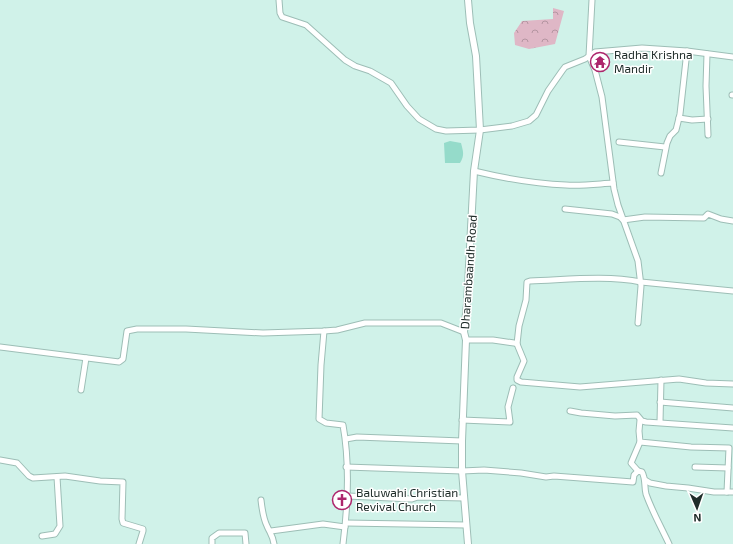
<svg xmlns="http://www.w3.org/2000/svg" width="733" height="544" font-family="'Exo 2',sans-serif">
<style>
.forest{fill:url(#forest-crowns)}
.water{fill:#95dbca}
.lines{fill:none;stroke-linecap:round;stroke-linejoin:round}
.minor-casing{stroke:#9dbeb6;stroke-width:7}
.major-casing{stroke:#9dbeb6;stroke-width:8}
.minor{stroke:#fff;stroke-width:5}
.major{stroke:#fff;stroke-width:6}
.labels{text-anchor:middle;stroke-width:3;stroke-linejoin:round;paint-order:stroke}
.poi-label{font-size:12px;fill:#202d2a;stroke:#fff;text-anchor:start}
.street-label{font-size:12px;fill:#202d2a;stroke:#fff}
</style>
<defs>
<pattern id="forest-crowns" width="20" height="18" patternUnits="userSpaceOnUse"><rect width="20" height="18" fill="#dfb7c6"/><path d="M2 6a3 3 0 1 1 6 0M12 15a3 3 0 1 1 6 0" fill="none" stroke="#b495a1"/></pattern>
</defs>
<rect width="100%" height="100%" fill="#d0f2e9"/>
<path class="forest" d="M553,8l11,3 -9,33 -26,5 -14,-4 -1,-12 8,-12 31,-2z"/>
<path class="water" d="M450,141l11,2c2,8 4,12 -1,20h-15l-1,-20z"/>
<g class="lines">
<g class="minor-casing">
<g id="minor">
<path d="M279,0l1,13 2,4 24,8 39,35 10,6 15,5 21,12 16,23 12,13 17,10 10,2 34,-1 32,-4 17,-5 7,-6 12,-24 14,-20 3,-4 20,-8 10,-7 47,-4 45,3 46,6"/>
<path d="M592,0l-3,56 6,14 7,27 12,92 4,16 20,56 3,25 -3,37"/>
<path d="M707,54l-1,32 2,49"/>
<path d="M732,95h1"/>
<path d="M679,118l13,2 16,-1"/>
<path d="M619,142l46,5"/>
<path d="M474,171c29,7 63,13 92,14 16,1 31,-1 47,-2"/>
<path d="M661,173l6,-30 3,-7 6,-6 4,-16 7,-63"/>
<path d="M565,209l47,5 8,3 3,3 22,-3 59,1 4,-4 13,5 12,2"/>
<path d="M324,331l-3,34 -2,54 7,4 17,2c7,39 5,80 0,119"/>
<path d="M466,340h27l21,3 3,1 7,17 -7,16v3l4,2 59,5 99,-8 27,4 27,1"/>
<path d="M517,344l2,-18 7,-26 1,-18 3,-1c35,-1 76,-6 111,1l92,9"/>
<path d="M0,347l119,15 4,-3 4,-28 10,-2h49l77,4 61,-2 13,-1 28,-7h76l23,9"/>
<path d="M81,390l5,-32"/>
<path d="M660,402l73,6"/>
<path d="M570,411l11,2 34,3 22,-1 5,6 4,1 87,6"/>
<path d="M462,420l48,2 -2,-15 5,-19"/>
<path d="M640,420l-1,11 1,11 51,5 38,1 -2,44"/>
<path d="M660,422l1,-42"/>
<path d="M346,439l11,-2 105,4"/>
<path d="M0,460l17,3 12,13 4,2 32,-2 35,5 23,1 -1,37 1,4 20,6v2l-4,13"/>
<path d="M346,467l116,4 22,-1 37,3 25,4 8,-1 79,6 1,-7 4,-4 4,1c4,7 2,14 4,22 6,17 15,33 23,50"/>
<path d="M695,467l33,1"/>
<path d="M638,471l-7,-8 9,-21"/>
<path d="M645,480l5,3 16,3 22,2 26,4h19"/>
<path d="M348,496l64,3 6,-2 46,1"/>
<path d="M261,500c1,9 2,18 6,26 3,7 6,10 7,18"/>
<path d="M346,523l120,2"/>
<path d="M271,531l52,-7 22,3"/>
<path d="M42,536l13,-2 5,-8 -3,-49"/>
<path d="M212,544v-6l7,-5h26l1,11"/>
</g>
</g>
<g class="major-casing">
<path id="major" d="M468,544l-6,-73v-30l4,-101 -2,-8 3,-28 7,-133 6,-41 -4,-74 -6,-33 -2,-23"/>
</g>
<use href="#minor" class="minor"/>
<use href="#major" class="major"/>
</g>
<defs>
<g id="temple-ring" transform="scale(1)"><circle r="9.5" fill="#fff" stroke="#ad266c" stroke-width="1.5"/><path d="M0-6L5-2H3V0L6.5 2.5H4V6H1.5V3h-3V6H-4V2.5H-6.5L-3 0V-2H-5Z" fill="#ad266c"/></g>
<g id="church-ring" transform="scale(1)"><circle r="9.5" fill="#fff" stroke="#ad266c" stroke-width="1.5"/><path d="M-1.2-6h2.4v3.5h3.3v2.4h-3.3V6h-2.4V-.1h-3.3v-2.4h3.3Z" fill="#ad266c"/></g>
</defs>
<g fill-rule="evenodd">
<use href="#temple-ring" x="600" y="62"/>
<use href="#church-ring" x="342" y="500"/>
</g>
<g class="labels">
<g class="poi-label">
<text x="614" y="59">Radha Krishna<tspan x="614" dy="14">Mandir</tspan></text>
<text x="356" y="497">Baluwahi Christian<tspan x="356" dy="14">Revival Church</tspan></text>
</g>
<g class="street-label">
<text transform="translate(469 272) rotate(-86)" y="4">Dharambaandh Road</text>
</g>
</g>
<g transform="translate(697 508) rotate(178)" stroke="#ffffff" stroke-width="3" paint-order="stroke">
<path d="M0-3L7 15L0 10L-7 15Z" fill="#202d2a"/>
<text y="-6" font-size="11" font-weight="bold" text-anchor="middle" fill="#202d2a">N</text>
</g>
</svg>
